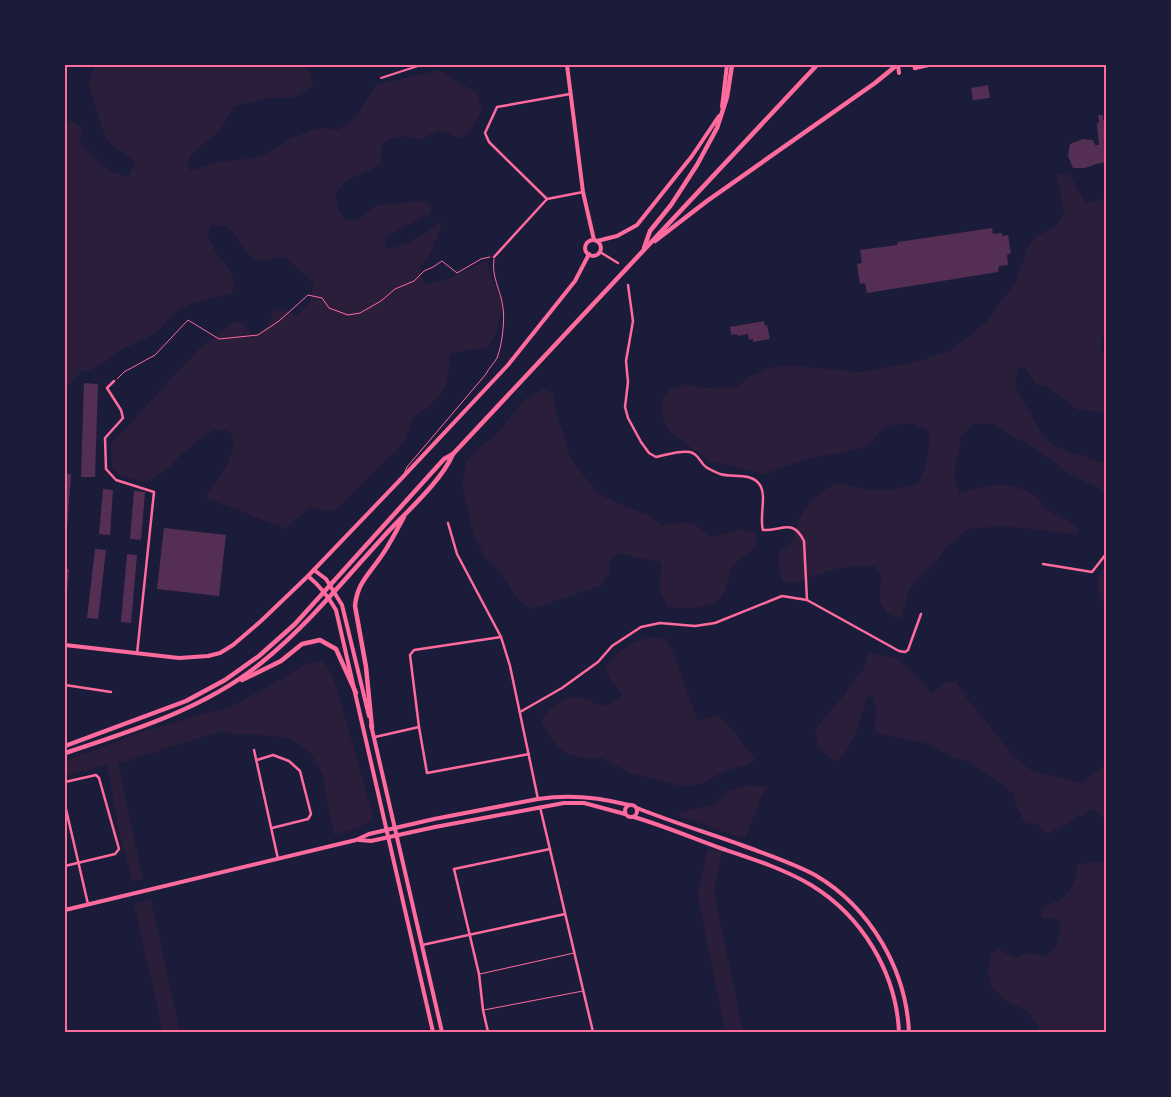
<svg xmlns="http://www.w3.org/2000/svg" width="1171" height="1097" font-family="Cabin,sans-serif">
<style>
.green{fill:#2a1e3b}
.building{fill:#542f53}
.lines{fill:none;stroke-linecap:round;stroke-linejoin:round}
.path{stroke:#ff6b9d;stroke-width:1}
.service{stroke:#ff6b9d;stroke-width:1}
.pedestrian{stroke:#ff6b9d;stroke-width:2}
.minor{stroke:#ff6b9d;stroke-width:2.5}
.tertiary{stroke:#ff6b9d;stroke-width:4}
.primary{stroke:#ff6b9d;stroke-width:4.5}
.neatline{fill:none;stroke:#ff6b9d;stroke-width:2}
</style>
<rect width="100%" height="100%" fill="#1b1b3a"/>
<g class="green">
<path d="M95,65h212l7,21 -22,12h-25l-33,8 -15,26 -29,23 -2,10 3,6 23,-8 46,-6 30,-18 22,-9 8,-2 18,2 19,-14 19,-31 63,-15 38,23 5,16 -11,22 -10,8 -12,-6 -11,-3 -14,8 -8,2 -13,-4 -12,3 -9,5 -2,21 -9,5 -26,11 -10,13c4,17 3,26 22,27l20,-16 49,-4 5,7 -1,6 -41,20 -4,5 1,10c19,-2 39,-14 53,-27l3,3 -11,28 -11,14 1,7 5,10c21,-2 41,-15 60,-23l16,43 -6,31 -9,14h-17l-20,5 -3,29 -7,14 -27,21 -9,25 -69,68 -26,-3 -24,21 -80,-32c15,-23 28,-32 28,-61l-7,-6h-12l-32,23 -12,14 -23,16 -28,-8 -7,-9 -1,-22 87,-94 36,-28 9,1 10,14 14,-11 7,-14 9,-4 11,8c17,-10 17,-14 19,-34l-28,-25 -24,4 -10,-3 -17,-24 -9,-8 -14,-1 -3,11c2,5 5,10 7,15 8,13 25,25 17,42l-41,11 -16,8 -13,15 -13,10 -28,13 -18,14 -16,7 -4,-1 -18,20v-265l5,-4 14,7 -5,14 28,28 21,7 7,-15 -29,-22 -18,-56z"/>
<path d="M1069,174l17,29 20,-4v136h-4l-1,14 5,9v54l-28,-2 -33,-24 -10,-2 -10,-16h-7c-5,18 -1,25 9,40 7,9 10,22 18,30 12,12 45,20 61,25v29l-39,-19 -20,-17 -55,-32h-20l-11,14 -4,20 -3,18 6,18c26,-10 48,-15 74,1 5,4 7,11 12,14 13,9 21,9 33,20l-3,5 -73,-8 -34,3 -20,16 -12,15 -27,27 -9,32 -14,-6 -7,-12 1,-28 -7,-7c-32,-1 -51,5 -80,18l-12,-4 -3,-13v-16l12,-6c9,-33 15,-46 46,-62 26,8 57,10 82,-1 8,-17 12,-33 9,-51l-15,-7 -23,1 -11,8 -9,12 -15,5 -48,9 -43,15 -53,-12 -36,-26 -8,-8 -6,-16 3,-14 6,-9 16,-5 19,4 31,-1 13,-10 20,-9 15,-3 78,7 53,-10 35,-11 38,-31 28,-39 11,-32 8,-12 22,-11 7,-13 -7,-38z"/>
<path d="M543,389l10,4 3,22 9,22 4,19 28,37 27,13 27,10 12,10c21,-5 32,-7 46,11l32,-8 14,4 2,13c-9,7 -20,14 -26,23 -4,8 -4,19 -8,26 -8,15 -41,14 -55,12l-8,-14 1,-31 -24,-4 -15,-5 -13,6v15l-7,11 -71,24 -15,-12 -11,-19 -21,-22 -11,-23 -11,-50 4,-21 13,-15 17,-13 31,-37z"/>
<path d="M1106,565v44c-8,-15 -13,-30 0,-44z"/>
<path d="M651,637l15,1 8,17 24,66 19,-7 13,13 25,32 -7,6 -24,6 -20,12 -21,4 -53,-14 -28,-15 -17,1 -20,-6 -13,-13 -11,-18c7,-13 23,-27 39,-24 9,2 18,6 27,9l16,-11 -13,-17 -5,-12c15,-17 23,-24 46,-30z"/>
<path d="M869,652l29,7 34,34 12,-10 12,-2 12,19 25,30 20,27 18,13 51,13 24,-19v55l-13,-10 -44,24 -6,-1 -5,-7 -13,-2 -9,-17 -2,-12 -43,-32 -18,-5 -26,-13 -53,-12 2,-24 -3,-11h-6c-7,24 -12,46 -30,65 -15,-10 -20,-15 -22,-32l28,-34 8,-13 11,-11z"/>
<path d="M321,661l5,4 10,20 38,134 -16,9 -24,7 -8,-37 -3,-24 -13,-22 -22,-14 -33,-4h-21l-10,-4 -106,34 25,115 -11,2 -14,-54 -11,-62 -42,11v-15l83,-31 84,-24 55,-30 18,-12z"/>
<path d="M747,786l20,1 -5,8 -17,44 -67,-23 2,-4 34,-7 15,-15z"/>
<path d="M708,848l14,4 -8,39 29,141h-18l-25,-124 -2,-17z"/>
<path d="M1094,862l12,1v169h-68l1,-6 -11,-14 -24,-13 -13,-12 -3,-17 3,-15 6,-7 17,10 12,-5 21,3c11,-11 15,-19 12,-35l-8,-4 -9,2 -1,-8c6,-7 9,-7 16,-10 16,-8 19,-20 20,-36z"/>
<path d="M151,900l29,132h-17l-29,-128z"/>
</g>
<g class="building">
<path d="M988,85l2,13 -17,2 -2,-12z"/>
<path d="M1098,115h5v5l3,-1v43l-10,2 -11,4h-12l-5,-12 2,-12 13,-5 10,1 2,5h4l-2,-21 2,-2z"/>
<path d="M992,228l1,6 9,-1v3l6,-1 3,18 -4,2 1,10 -9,1 -1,6 -131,21 -2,-10 -5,1 -3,-20 5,-1 -2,-13 37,-5 1,-3z"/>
<path d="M764,321l1,5 2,-1 3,14 -17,3v-3l-4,1 -1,-6 -11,2v-2l-6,1 -1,-8z"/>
<path d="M84,383l14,1 -3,93h-14z"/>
<path d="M65,474h6l-5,69h-1z"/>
<path d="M103,489l10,1 -3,45 -11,-1z"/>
<path d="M134,491l11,1 -4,48 -11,-1z"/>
<path d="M164,528l62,7 -7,61 -62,-7z"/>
<path d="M95,549l11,1 -8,69 -11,-1z"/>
<path d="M127,554l10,1 -6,68 -10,-1z"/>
<path d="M65,569h4l-3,32h-1z"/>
</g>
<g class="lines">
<path class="path" d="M117,379l7,-7 31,-17 33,-35 31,19 39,-4 21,-14 29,-26 14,3 7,10 19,7 12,-2 21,-12 14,-12 19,-8 10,-10 9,-4 9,-6 15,12 24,-14 9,-2"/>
<g class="service">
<path d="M404,474l3,-7 79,-93c3,-6 8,-11 11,-16 5,-12 8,-38 6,-50 -2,-18 -12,-31 -9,-49"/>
<path d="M480,974l94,-21"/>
<path d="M484,1010l99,-19"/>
</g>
<path class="pedestrian" d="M381,78l40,-13"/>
<g class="minor">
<path d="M65,69l1,-4"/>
<path d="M547,199l-58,-57 -4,-9 12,-26 73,-13"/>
<path d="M600,252l18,11"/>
<path d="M494,257l53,-58 36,-7"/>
<path d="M628,285l5,36 -7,40 2,21 -3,25 3,11 13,24 8,11 7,4c10,-2 23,-7 34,-5 9,2 10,11 16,15 4,3 10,5 14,7 13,4 31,-2 40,11 7,11 -1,32 3,45 19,1 30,-12 41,11l3,59"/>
<path d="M114,381l-7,7 14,22 2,8 -18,20 1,31 10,11 38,12 -17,162"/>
<path d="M448,523l9,31 44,83 9,29 28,133"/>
<path d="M1043,564l49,8 14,-18"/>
<path d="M501,637l-87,13 -4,5 9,72 8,46 102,-19"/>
<path d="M65,685l46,7"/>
<path d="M520,712l42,-24 36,-26 14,-16 29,-19 19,-4 35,3 20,-3 67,-27 25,4 92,51 6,1 3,-2 13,-36"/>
<path d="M375,737l44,-10"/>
<path d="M254,750l24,109"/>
<path d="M257,760l16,-5 16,6 11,10 11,43 -3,5 -36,9"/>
<path d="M65,782l31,-7 3,3 20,71 -4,5 -50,12"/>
<path d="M65,805l23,99"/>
<path d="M540,807l53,225"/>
<path d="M422,945l143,-31"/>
<path d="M488,1032l-5,-22 -4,-36 -25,-105 96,-20"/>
</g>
<g class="tertiary">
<path d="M567,65l16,127 11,48"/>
<path d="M898,65l1,8"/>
<path d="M915,68l14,-3"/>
<path d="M722,107l5,-42"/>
<circle cx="593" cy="248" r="8"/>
<path d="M597,241l20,-5 20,-11 55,-69 27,-40"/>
<path d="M314,570l12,9 16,26 27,111"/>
<path d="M308,576c12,10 20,20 28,34l97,422"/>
<path d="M65,645l114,13 29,-2 12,-3 13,-8 28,-24 47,-45 93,-97 107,-114 67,-84 14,-27"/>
<path d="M371,725l71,307"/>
<circle cx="631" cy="811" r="6"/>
<path d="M637,808c35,14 71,25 107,38 24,9 49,17 71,29 55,32 91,94 94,157"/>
<path d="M634,817c30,9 59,21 89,32 30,10 61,20 88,36 51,31 85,87 88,147"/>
<path d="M359,840l12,1 64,-14 129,-24h20l41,11"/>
<path d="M65,910l291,-70 13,-6 65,-15 104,-20c31,-5 60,-2 91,6"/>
</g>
<g class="primary">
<path d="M915,65v3"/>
<path d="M655,241l52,-40 168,-118 22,-18"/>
<path d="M644,248l6,-17 21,-26 26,-40 20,-37 10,-31 5,-32"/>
<path d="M453,454l364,-389"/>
<path d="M242,680l39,-19 21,-17 18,-4 16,9 20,44"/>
<path d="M372,728l-6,-61 -11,-61c2,-22 13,-31 25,-48 9,-12 16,-27 24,-41"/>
<path d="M65,746l121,-45 39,-21 34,-24 36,-32 149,-165 9,-5c-12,28 -47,58 -68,81 -40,44 -78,91 -124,128 -55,45 -129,68 -196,90"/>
</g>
</g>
<rect width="1171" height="1097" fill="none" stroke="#1b1b3a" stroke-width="132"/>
<rect x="66" y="66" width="1039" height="965" class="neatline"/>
</svg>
